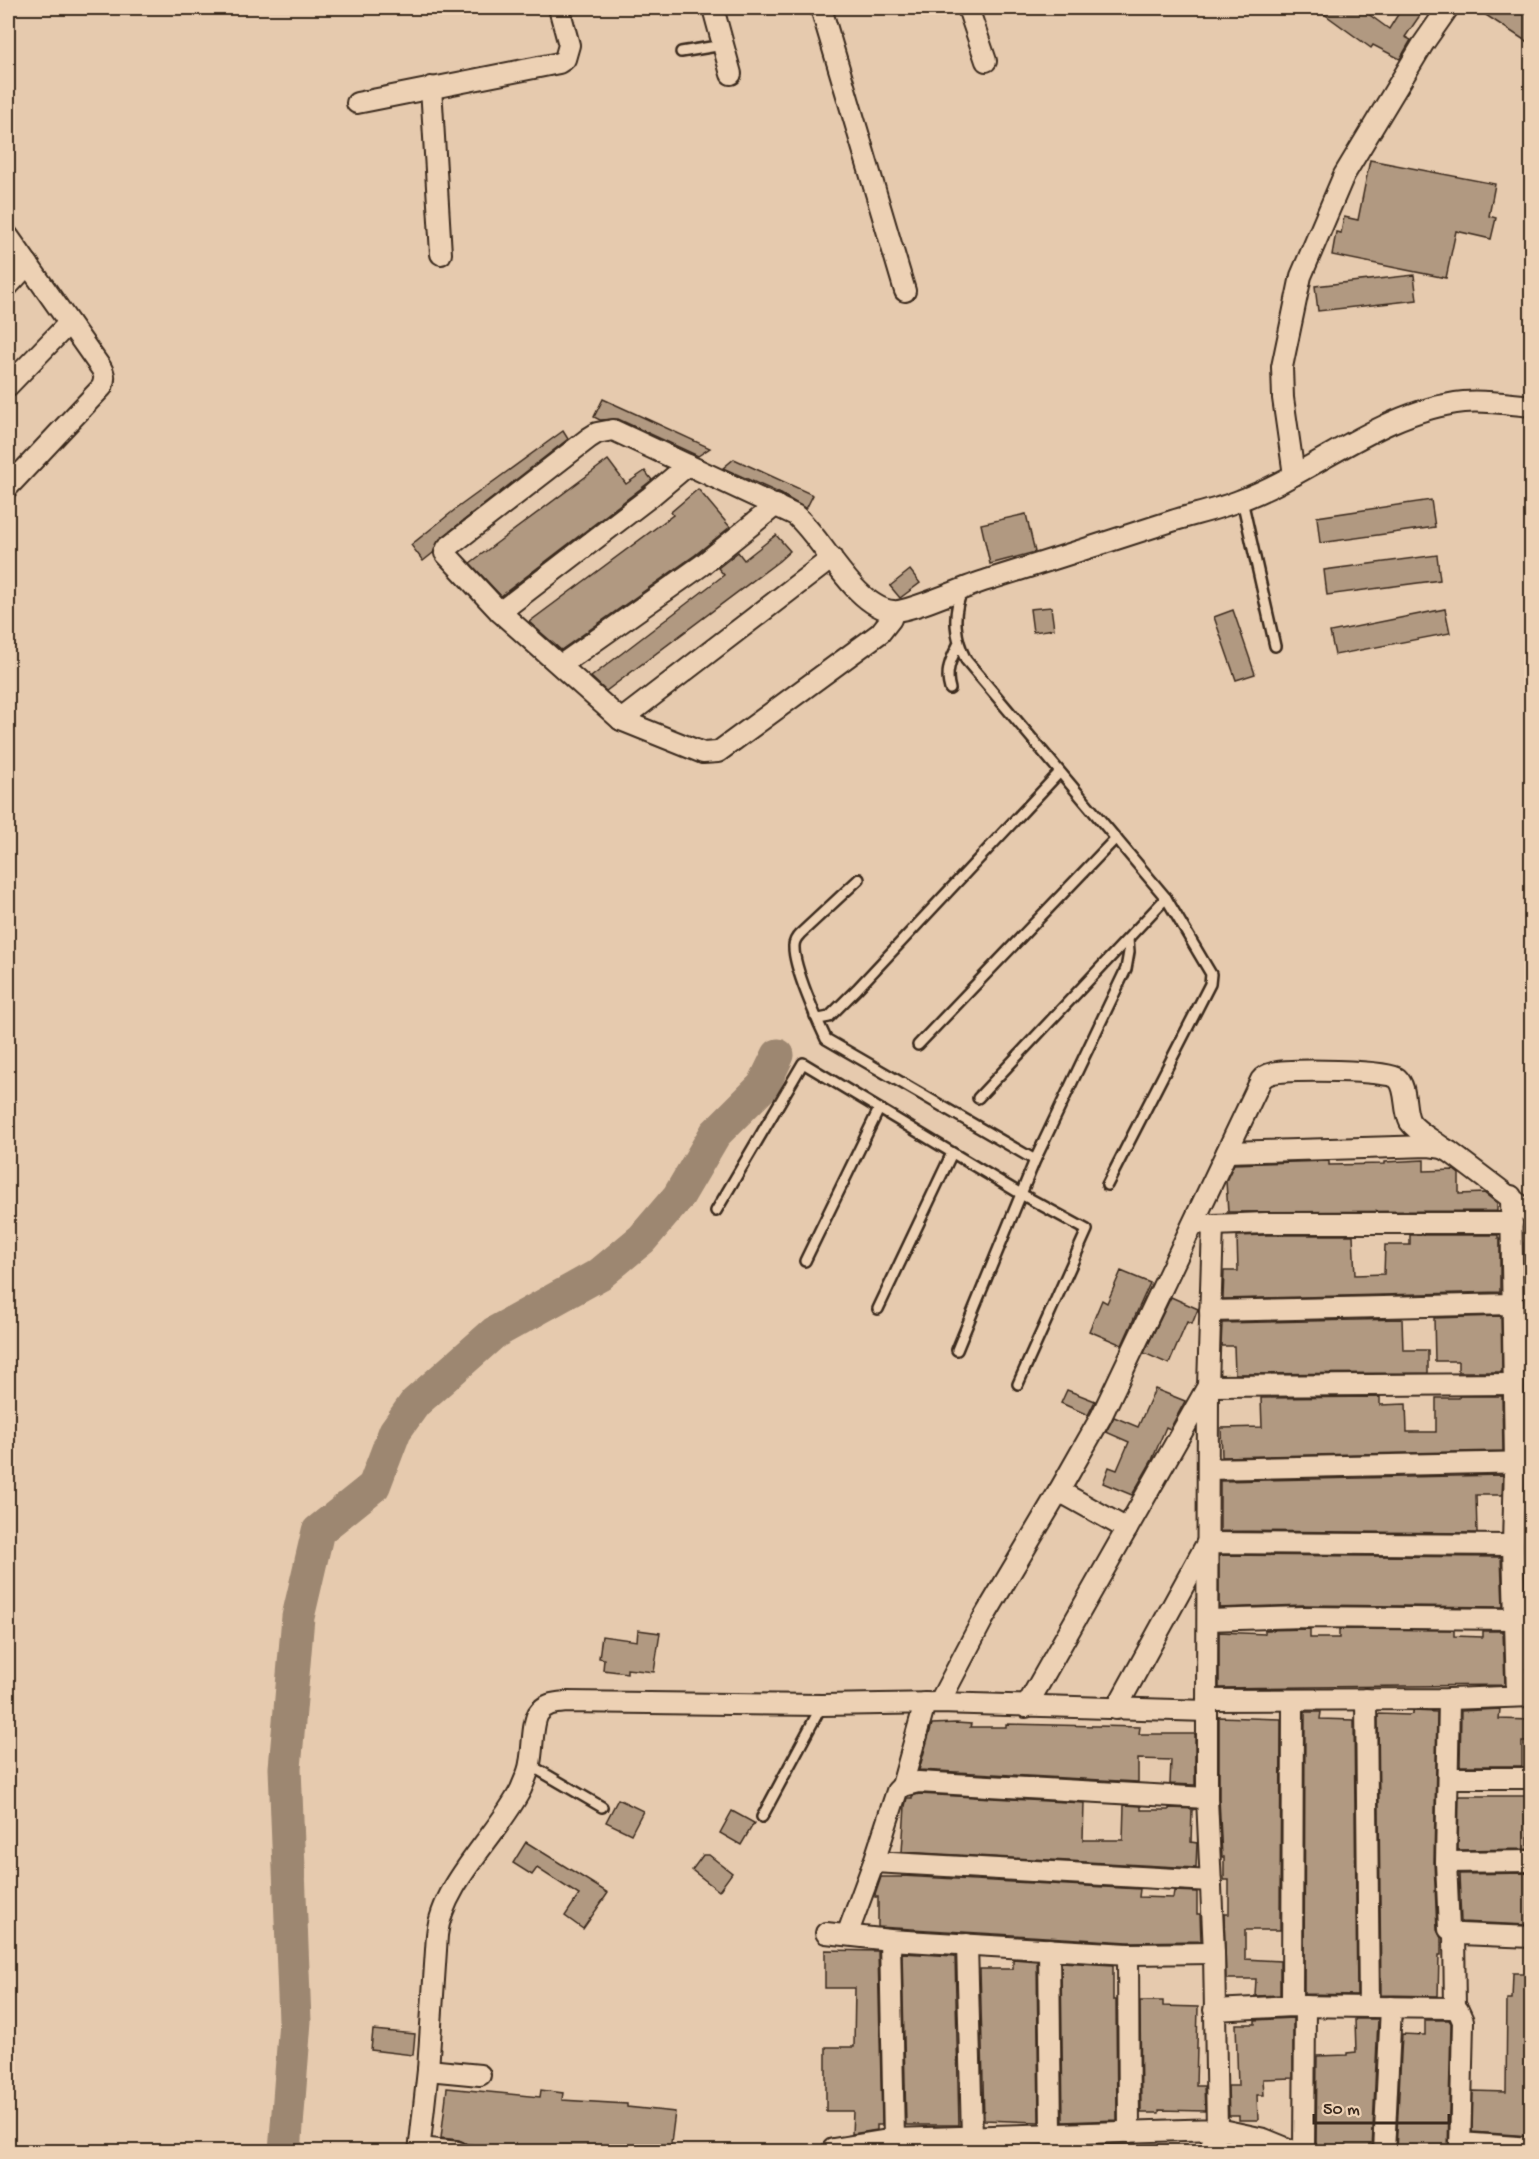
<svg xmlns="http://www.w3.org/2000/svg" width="1539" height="2159" font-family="'Gochi Hand',sans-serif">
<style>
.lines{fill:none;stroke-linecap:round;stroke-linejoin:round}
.river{stroke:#9d8771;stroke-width:33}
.building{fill:#b19981;stroke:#3b2a1e;stroke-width:1.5}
.service-casing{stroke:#3b2a1e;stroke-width:14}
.minor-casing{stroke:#3b2a1e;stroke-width:24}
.service{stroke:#edd1b4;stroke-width:9}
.minor{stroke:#edd1b4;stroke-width:20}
</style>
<rect width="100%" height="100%" fill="#e6caae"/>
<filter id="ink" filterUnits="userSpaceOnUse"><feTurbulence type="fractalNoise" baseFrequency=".0167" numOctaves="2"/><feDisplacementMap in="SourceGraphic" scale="12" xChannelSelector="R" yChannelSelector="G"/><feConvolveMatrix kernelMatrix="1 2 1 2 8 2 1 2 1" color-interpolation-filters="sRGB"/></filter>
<g filter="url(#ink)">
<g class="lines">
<path class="river" d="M285,2152l10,-131 -10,-253 13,-151 20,-86 56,-45 21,-55 20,-28 79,-70 106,-59 42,-35 36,-42 37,-63 48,-48 15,-31"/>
</g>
<g class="building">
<path d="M1316,8h44l29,21 13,-21h23l-20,29 6,3 -11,19 -27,-14 -2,3z"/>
<path d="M1475,8h57v37z"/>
<path d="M1370,160l125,24 -6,32 7,2 -5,21 -35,-8 -10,47 -114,-23 4,-23 5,1 3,-16 14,3z"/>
<path d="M1414,275l3,25 -99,11 -3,-25z"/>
<path d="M603,399l33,15 74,34 -12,8 -80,-37 -18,1 -6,-3z"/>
<path d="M563,431l5,8 -128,100 -7,14 -10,8 -12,-16 46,-37z"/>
<path d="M734,459l79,36 -7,14 -25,-15 -58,-26z"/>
<path d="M608,460l18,24 19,-13 7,9 -151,116 -31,-33z"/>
<path d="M698,489l32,38 -35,28 -134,95 -32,-28 144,-107 -2,-3z"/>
<path d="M1431,500l4,27 -115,16 -3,-26z"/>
<path d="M1026,514l9,38 -45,12 -9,-40z"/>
<path d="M776,535l14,16 -11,10 -173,130 -15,-14 133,-102 -6,-7 20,-16 6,8z"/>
<path d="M1437,555l3,25 -113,15 -3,-25z"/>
<path d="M910,570l10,13 -20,15 -10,-12z"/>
<path d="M1051,607l3,22 -21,3 -3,-23z"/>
<path d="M1445,609l5,24 -115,22 -5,-23z"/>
<path d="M1233,610l22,64 -19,6 -22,-63z"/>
<path d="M1424,1160v11l30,-1 5,4v20l25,-1 13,10v8l-269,1 -2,-31 8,-17 95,-3v4l56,-1v-2z"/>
<path d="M1266,1235h87l2,40 29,-1 1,-29h25v-10h88v3h2v54l-277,7 1,-28h14l-1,-35z"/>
<path d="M1524,1243h8v207h-5z"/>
<path d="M1121,1271l29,12 -28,62 -33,-14 13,-31 5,3z"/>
<path d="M1171,1297l27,12 -6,15 -5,-2 -18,42 -25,-11z"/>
<path d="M1501,1316l1,56h-44v-11h-23l-1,-43z"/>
<path d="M1402,1319l1,31h25v23l-193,1 -1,-28h-13l1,-23z"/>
<path d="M1155,1389l30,12 -15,28 -4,-2 -14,33 -20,35 -29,-12 6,-16 8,3 12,-28 -23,-10 8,-15 24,10z"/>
<path d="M1067,1390l28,11 -7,14 -27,-12z"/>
<path d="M1459,1396h43l1,55 -281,6 -1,-29 41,-1 -1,-29 119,-1v8l26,-1 1,28h29v-34h23z"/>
<path d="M1503,1475l-1,20h-26l1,38 -257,-2v-50z"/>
<path d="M1219,1555l282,2 2,50 -201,-2 -83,3z"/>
<path d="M1525,1557h7v127h-3z"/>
<path d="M1310,1629v9h29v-9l115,1v6l29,1v-6h20l2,54 -286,3v-56l46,2v-4z"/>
<path d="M638,1630l22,3 -6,39 -27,-3v4l-24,-3 1,-11 -5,-1 3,-22 35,5z"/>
<path d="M1500,1709l-1,10 33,1v22h-10v24h-62l1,-55z"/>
<path d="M1413,1711l24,1 -3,150 3,68 4,8v17h-2l-1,41 -57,-1 -3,-281 31,1 4,-1z"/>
<path d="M1305,1712h16l-1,7 34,1 3,275 -53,-1z"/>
<path d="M1219,1717l62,2 -1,211h-35v29l35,2v34l-25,1 1,-17h-30l-2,-65h5v-34h-5v-23h-2l-3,-59z"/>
<path d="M956,1723l15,1 -1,3h36v-3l134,3 -1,7h56v51l-25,-1 1,-24 -33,-1v23l-219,-12 13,-46z"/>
<path d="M919,1794l165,9 -1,37h40l1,-35 17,1v4h28v-2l27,1 -4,1 -1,32 6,1 -1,25 -294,-16 3,-46 2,-8h5v-2z"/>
<path d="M1459,1796h69v53l-70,1z"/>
<path d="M618,1799l25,12 -12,23 -25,-12z"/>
<path d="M732,1811l22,12 -13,22 -21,-12z"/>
<path d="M526,1842l82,51 -25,36 -18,-13 14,-21 -42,-27 -5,7 -19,-12z"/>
<path d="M703,1855h6l23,18 -13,18 -27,-21z"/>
<path d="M1530,1873l-2,52 -67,-3 -2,-48z"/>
<path d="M902,1876l238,13 -1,8 34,1 1,-7 23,1v22h3l1,27 -73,1 -250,-15v-30h-3v-2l6,-18h21z"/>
<path d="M825,1950l53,1 4,174h-5v5l-25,4 1,-23h-27v-64h28l1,-59h-30z"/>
<path d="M902,1953l53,3 4,169h-53z"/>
<path d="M1013,1959l24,2 2,161 -55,-2 -4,-151h33z"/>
<path d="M1061,1962l52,3v35h3l1,120 -54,2z"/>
<path d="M1513,1973h15v26h4l-4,75h4l-2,62 -58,-4 1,-41 33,1 1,-93h5z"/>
<path d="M1140,2001h23v5l35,1 -2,79h8l1,25 -46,-1v3h-18z"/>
<path d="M1293,2018v60l-30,1 1,16h-7l1,25h-19v-4h-10l-1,-30h10l-2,-62h19v-4z"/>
<path d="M1355,2019h23l-6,132h-25v-5h-31l1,-90 30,-1v-2l9,-1z"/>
<path d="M1425,2020h24l2,3 -3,128h-52l6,-117 23,1z"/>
<path d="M373,2030l42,4 -2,21 -42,-5z"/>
<path d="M447,2088l93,9 1,-7 22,3 -1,7 65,4v3l48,5 -5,39h-117l-22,-2 -1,2 -63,-7 -8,-4 -18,-2z"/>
<path d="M1138,2143v8h-57v-6z"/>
</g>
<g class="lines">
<g class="service-casing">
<g id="service">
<path d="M681,52l42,-7"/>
<path d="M1242,500l33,146"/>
<path d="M962,592c-10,21 -7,47 4,68l200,238 45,76 -1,10 -103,201"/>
<path d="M950,689c-5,-17 0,-28 8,-44"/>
<path d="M859,879l-59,55c-4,4 -6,7 -6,12 -1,20 23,74 32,93l209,121"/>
<path d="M815,1016l4,3 10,-2 28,-28 202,-216"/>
<path d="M918,1045l198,-207"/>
<path d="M978,1098l188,-200"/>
<path d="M716,1211l87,-148 218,131 66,36 -69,154"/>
<path d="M805,1261l74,-152"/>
<path d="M878,1309l74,-156"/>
<path d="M957,1350l78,-190 91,-191 3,-17 -1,-13"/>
<path d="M530,1765l72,42"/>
<path d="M762,1817l60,-112"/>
</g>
</g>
<g class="minor-casing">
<g id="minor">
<path d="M713,8l18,66"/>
<path d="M821,8l84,283"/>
<path d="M968,8l18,53"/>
<path d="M431,87l10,167"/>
<path d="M357,103l202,-40 6,-4 4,-14 -10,-37"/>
<path d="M8,236l93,132c4,7 4,11 1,19l-94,100"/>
<path d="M8,286l20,-22"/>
<path d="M8,386l61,-63"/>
<path d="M1294,475l-11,-77 -1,-31 19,-91 43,-101 79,-131 25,-36"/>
<path d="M832,558l-211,162 -121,-108 -55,-59 2,-5 142,-110 8,-5 16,-3 182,85c28,23 59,92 98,96 14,2 74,-25 94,-31 62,-19 123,-39 185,-59 23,-7 47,-12 69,-21 74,-28 142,-90 223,-98 22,-2 45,2 68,4"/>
<path d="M500,612l150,-115 38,-32"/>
<path d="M561,665l141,-100 74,-60"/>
<path d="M621,720l82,33 15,-1 162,-119 11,-14 2,-7"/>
<path d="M1227,1152l202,-6 14,2 7,4 82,62"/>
<path d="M1511,1196l4,266 -2,83 4,151"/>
<path d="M1200,1223l13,2 53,-2h246"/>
<path d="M1210,1311l303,-7"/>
<path d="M1208,1469l324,-7"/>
<path d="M1059,1491l68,38"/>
<path d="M1208,1620l94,-3 213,2"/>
<path d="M1366,1699l3,308"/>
<path d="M1449,1699l-3,163 3,67 5,4 6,1 72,3"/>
<path d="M1207,1700l242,-1 83,-3"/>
<path d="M939,1703l44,-84 76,-128 42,-74 160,-337c3,-4 7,-6 12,-7 15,-4 115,-3 124,5 11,10 6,31 13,44 7,10 23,18 33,26"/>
<path d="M1026,1707l182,-321 306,-2"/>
<path d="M1116,1709l91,-166 306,2"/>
<path d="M1448,1778h84"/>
<path d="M902,1786l23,-83"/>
<path d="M1207,1798l-289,-16 -16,4 -5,5 -23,71 337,19"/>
<path d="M1446,1862l86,-1"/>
<path d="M826,1933l64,7 238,14 86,-1"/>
<path d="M1454,1933l1,76"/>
<path d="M847,1935l27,-73"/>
<path d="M890,1940l4,199"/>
<path d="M967,1944l5,192"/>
<path d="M1049,1949l2,184"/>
<path d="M1128,1954l1,178"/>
<path d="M1292,2006l1,-305"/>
<path d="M1214,2010l78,-4 159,2 7,2 5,11 -3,131"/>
<path d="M428,2070l52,5"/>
<path d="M1460,2143l72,5"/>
<path d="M420,2148l38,4"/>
<path d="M833,2149l61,-10 323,-10 -3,-176 -7,-155v-87"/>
<path d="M419,2152l9,-82 9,-135c5,-52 61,-100 84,-146 3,-8 8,-17 9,-26 3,-13 2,-38 8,-49 7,-11 18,-11 29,-12l255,3 117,-2 268,8 1,-325 5,-161"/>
<path d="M1209,2152l8,-23 47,10 32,13"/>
<path d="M1304,2152l1,-146"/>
<path d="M1384,2152l7,-145"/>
</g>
</g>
<use href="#service" class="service"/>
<use href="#minor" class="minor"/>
</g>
</g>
<rect width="1539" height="2159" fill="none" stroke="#edd1b4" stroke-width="30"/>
<rect x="15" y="15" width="1509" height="2129" fill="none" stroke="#3b2a1e" stroke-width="2" filter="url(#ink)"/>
<path d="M1314 2114v9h135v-9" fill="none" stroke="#3b2a1e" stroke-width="3"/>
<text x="1323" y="2114" font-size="18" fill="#3b2a1e" stroke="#edd1b4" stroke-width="4.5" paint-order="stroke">50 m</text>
</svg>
